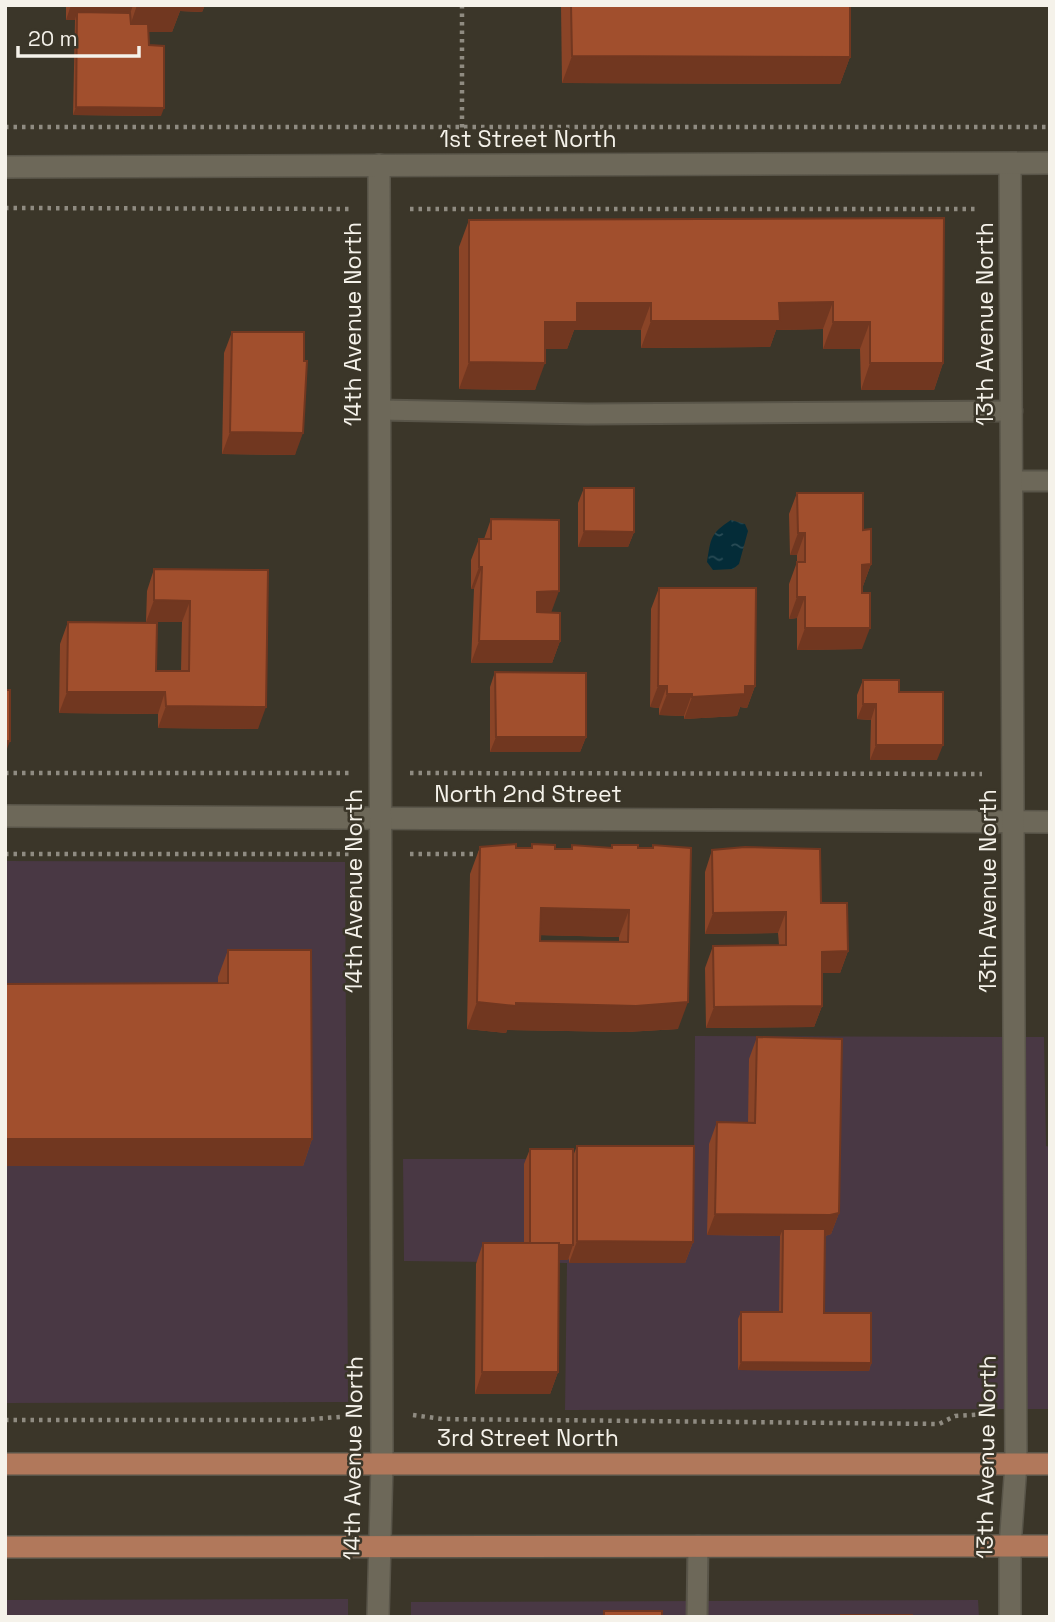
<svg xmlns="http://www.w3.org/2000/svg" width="1055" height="1622" font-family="'Space Grotesk',sans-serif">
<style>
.commercial{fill:#493844}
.water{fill:url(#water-ripples)}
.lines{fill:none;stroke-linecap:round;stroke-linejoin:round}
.service-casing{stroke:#595549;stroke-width:23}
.minor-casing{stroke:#595549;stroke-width:24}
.tertiary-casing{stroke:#595549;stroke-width:24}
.primary-casing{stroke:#595549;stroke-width:24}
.path{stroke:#8f8b81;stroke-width:4.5;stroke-dasharray:3.5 5;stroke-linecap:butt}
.service{stroke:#6d6859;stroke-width:19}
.minor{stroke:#6d6859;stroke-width:21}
.tertiary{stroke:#6d6859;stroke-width:21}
.primary{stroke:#b1785b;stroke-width:21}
.wall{fill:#8a4427;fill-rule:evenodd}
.shaded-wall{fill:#713720}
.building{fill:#a14f2d;stroke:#713720;stroke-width:2;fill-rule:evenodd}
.labels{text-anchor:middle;stroke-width:5;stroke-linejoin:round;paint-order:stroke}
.street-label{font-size:23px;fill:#f5f2ea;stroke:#3b3629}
</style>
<defs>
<pattern id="water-ripples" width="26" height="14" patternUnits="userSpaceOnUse" patternTransform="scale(1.75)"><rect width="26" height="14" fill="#042c38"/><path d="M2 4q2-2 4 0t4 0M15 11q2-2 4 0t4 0" fill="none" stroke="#294b55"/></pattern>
</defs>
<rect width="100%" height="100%" fill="#3b3629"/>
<g class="commercial">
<path d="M5,861l340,1 3,540 -343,1z"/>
<path d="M695,1036l349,1 2,109 4,1v262l-485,1 2,-147 -163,-2 -1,-102h291z"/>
<path d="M348,1599v18h-343v-17z"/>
<path d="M978,1600l1,17h-568v-15z"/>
</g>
<path class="water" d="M731,520l14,4 3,7 -9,33 -6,5 -20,1 -6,-8c4,-24 3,-28 24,-42z"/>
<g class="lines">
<g class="service-casing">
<g id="service">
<path d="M380,410l207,4 425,-3"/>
<path d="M1012,481h38"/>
<path d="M697,1617l1,-71"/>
</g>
</g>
<g class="minor-casing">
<g id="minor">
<path d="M5,816l1045,6"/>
<path d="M378,1617l4,-153 -3,-1299"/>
<path d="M1010,1617v-71l6,-82 -6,-1300"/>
</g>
</g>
<g class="tertiary-casing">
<path id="tertiary" d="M5,167l1045,-4"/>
</g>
<g class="primary-casing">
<g id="primary">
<path d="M5,1464h1045"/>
<path d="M5,1547l1045,-1"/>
</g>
</g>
<g class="path">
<path d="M462,5v125"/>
<path d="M5,127h1045"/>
<path d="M5,208l344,1"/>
<path d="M410,209h569"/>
<path d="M5,773h344"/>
<path d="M410,773l572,1"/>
<path d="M5,854h344"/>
<path d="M410,854h72"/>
<path d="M413,1415l29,4 497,5 16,-8 31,-2"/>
<path d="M5,1420h296l50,-4"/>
</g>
<use href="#service" class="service"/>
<use href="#minor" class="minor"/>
<use href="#tertiary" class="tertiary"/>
<use href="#primary" class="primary"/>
</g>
<g class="wall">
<path d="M66,5h139l-3,7 -22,-1 -8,21h-24l1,13 12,71 -88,-1 2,-95h-9z"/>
<path d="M561,5h289v52l-10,27 -278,-1z"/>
<path d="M944,218l-1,145 -9,27h-73l-1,-41h-37v-20l-47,1 -6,17 -129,1v-18h-67l-7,19h-22l-10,41 -76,-1v-142l10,-27z"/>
<path d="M232,332l72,29 -9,94 -73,-1 2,-101z"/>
<path d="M584,488l50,44 -6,15h-50v-44z"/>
<path d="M797,493l66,37 8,34 -8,22h-1v63l-65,1v-32l-8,1v-35l8,-22v-7h-7l-1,-41z"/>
<path d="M491,519l60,93 9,29 -8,22h-81l3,-74h-3v-29l8,-21h5z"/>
<path d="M154,569l114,1 -10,159 -100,-1v-14l-99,-1 1,-69 8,-22 88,49h25l1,-49h-36l1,-31z"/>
<path d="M659,588l96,98 -8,22 -7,-1 -3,9 -53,3v-3l-25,-1v-7l-9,-1 1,-98z"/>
<path d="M495,672l91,65 -6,15h-90v-65z"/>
<path d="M863,680l36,12 38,68h-67l1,-40 -14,-1v-24z"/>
<path d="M532,844l23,5h16l1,-4 39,3 1,-3 40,3 1,-3 25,184 -52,3 -119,-2 -1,3 -39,-4 3,-155 10,-27 51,1zM540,935l79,2v5l-79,-1z"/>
<path d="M712,850l109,53 27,48 -8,22h-18v33l-8,21 -108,1 -1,-60 8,-22 66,-1 -1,-12 -73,1v-62z"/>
<path d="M228,950l84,189 -9,27 -85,-183v-6z"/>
<path d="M757,1037l82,176 -8,21 -6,2 -1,77 47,50 -2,8 -131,-1v-51l3,-7h38l1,-76 -73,-1 2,-91 8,-22 31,1 1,-64z"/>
<path d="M577,1146l116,96 -8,21h-116v-5l-1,2h-9l-1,112 -8,22h-75l1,-130 7,-21h41v-79l6,-15 43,7z"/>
</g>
<g class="shaded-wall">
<path d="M71,5h62l-5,15 -51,-8 -2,8h-9z"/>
<path d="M137,5h68l-3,7 -22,-1 -8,21h-44z"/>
<path d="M572,56l278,1 -10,27 -278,-1z"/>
<path d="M76,107l88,1 -3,8 -88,-1z"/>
<path d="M833,302l-10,27 -47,1 -6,17 -129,1 10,-27 128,-18z"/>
<path d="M577,303h74l-10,27h-67l-7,19h-32l10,-27z"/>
<path d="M833,322h37l-10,27h-37z"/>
<path d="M469,362l76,1 -10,27 -76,-1z"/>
<path d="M870,363h73l-9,27h-73z"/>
<path d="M230,432l73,1 -8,22 -73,-1z"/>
<path d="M584,531l50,1 -6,15h-50z"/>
<path d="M798,533h7l-8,22h-7z"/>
<path d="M871,564l-8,22h-9l8,-21z"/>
<path d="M479,567h3l-8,22h-3z"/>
<path d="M559,591l-8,22h-22l8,-21z"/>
<path d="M797,597h8l-8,21 -8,1z"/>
<path d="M154,600l36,1 -8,21h-36z"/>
<path d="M805,628h65l-8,21 -65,1z"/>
<path d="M479,641h81l-8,22h-81z"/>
<path d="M658,686h9l-8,22 -9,-1z"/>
<path d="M745,686h10l-8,22 -7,-1 -3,9 -53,3 8,-22z"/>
<path d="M67,692h98l-7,22 -99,-1z"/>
<path d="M667,694h25l-8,22 -25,-1z"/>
<path d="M863,704h13l-5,16 -14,-1z"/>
<path d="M166,706l100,1 -8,22 -100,-1z"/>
<path d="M496,737h90l-6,15h-90z"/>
<path d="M5,741h5l-5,13z"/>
<path d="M876,745h67l-6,15h-67z"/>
<path d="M541,908l88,2 -10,27 -88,-2z"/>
<path d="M786,912l-8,21 -73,1 8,-21z"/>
<path d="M848,951l-8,22h-26l8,-21z"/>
<path d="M477,1002l39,1 172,-1 -10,27 -52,3 -119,-2 -1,3 -39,-4z"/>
<path d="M822,1006l-8,21 -108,1 8,-21z"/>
<path d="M5,1139h307l-9,27h-298z"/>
<path d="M839,1213l-8,21 -9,3 -39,-8 -3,7 -73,-1 8,-21z"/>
<path d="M577,1241l116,1 -8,21h-116z"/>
<path d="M530,1245h43l-5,15h-44z"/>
<path d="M741,1362l130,1 -2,8 -131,-1z"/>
<path d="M482,1372h76l-8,22h-75z"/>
</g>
<g class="building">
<path d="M571,5h279v52l-278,-1z"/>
<path d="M77,12l53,1 1,11h17l1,21 15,1v62l-88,-1z"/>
<path d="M944,218l-1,145h-73v-41h-37v-20l-54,1 1,18h-129v-18h-74v19h-32v41l-76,-1v-142z"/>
<path d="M232,332h72v29h3l-4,72 -73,-1z"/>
<path d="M584,488h50v44l-50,-1z"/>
<path d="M797,493h66v37l8,-1v35l-9,1v28h8v35h-65v-31h-8v-35h8v-29h-7z"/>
<path d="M491,519l68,1v71l-22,1v20l23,1v28h-81l3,-74h-3v-28h12z"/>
<path d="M154,569l114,1 -2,137 -100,-1 -1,-14h-98l1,-70 89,1 -1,48h33l1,-70 -36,-1z"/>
<path d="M659,588h97l-1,98h-10v8l-53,3v-3h-25v-8h-9z"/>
<path d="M495,672l91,1v64h-90z"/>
<path d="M863,680h36v12h44v53h-67v-41h-13z"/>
<rect x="5" y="690" width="5" height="51"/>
<path d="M516,844v4h16v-4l23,1v4h17v-4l40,3v-3h26v3h15v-3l38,3 -3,154 -52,4 -120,-3v3l-39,-4 3,-155zM541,908l88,2 -1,32 -88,-1z"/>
<path d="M745,847l75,2 1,54h26l1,48 -26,1v54l-108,1 -1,-61 73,-1v-33l-73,1 -1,-63z"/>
<path d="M228,950h83l1,189h-307v-155l223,-1z"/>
<path d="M757,1037l85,2 -3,174 -9,2 -115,-1 2,-92 38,1z"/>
<path d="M577,1146h117l-1,96 -116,-1z"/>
<path d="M530,1149h43v96h-14v-2h-29z"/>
<path d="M783,1229h42l-1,84h47v50l-130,-1v-50h41z"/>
<path d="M483,1243h76l-1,129h-76z"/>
<rect x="604" y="1611" width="58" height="6"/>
<rect x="841" y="1615" width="71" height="2"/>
</g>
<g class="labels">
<g class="street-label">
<text x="528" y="147">1st Street North</text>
<text transform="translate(353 324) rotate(-90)" y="8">14th Avenue North</text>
<text transform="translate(985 324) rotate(-90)" y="8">13th Avenue North</text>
<text x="528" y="802">North 2nd Street</text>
<text transform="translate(354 891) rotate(-90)" y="8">14th Avenue North</text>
<text transform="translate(988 891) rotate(-90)" y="8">13th Avenue North</text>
<text x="528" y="1446">3rd Street North</text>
<text transform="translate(986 1457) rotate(-89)" y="8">13th Avenue North</text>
<text transform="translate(353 1458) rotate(-89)" y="8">14th Avenue North</text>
</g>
</g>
<rect width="1055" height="1622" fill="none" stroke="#f5f2ea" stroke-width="14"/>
<path d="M18 46v10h121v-10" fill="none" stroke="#f5f2ea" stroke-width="3.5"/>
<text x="28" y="46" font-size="21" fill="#f5f2ea" stroke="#3b3629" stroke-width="5" paint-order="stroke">20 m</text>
</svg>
